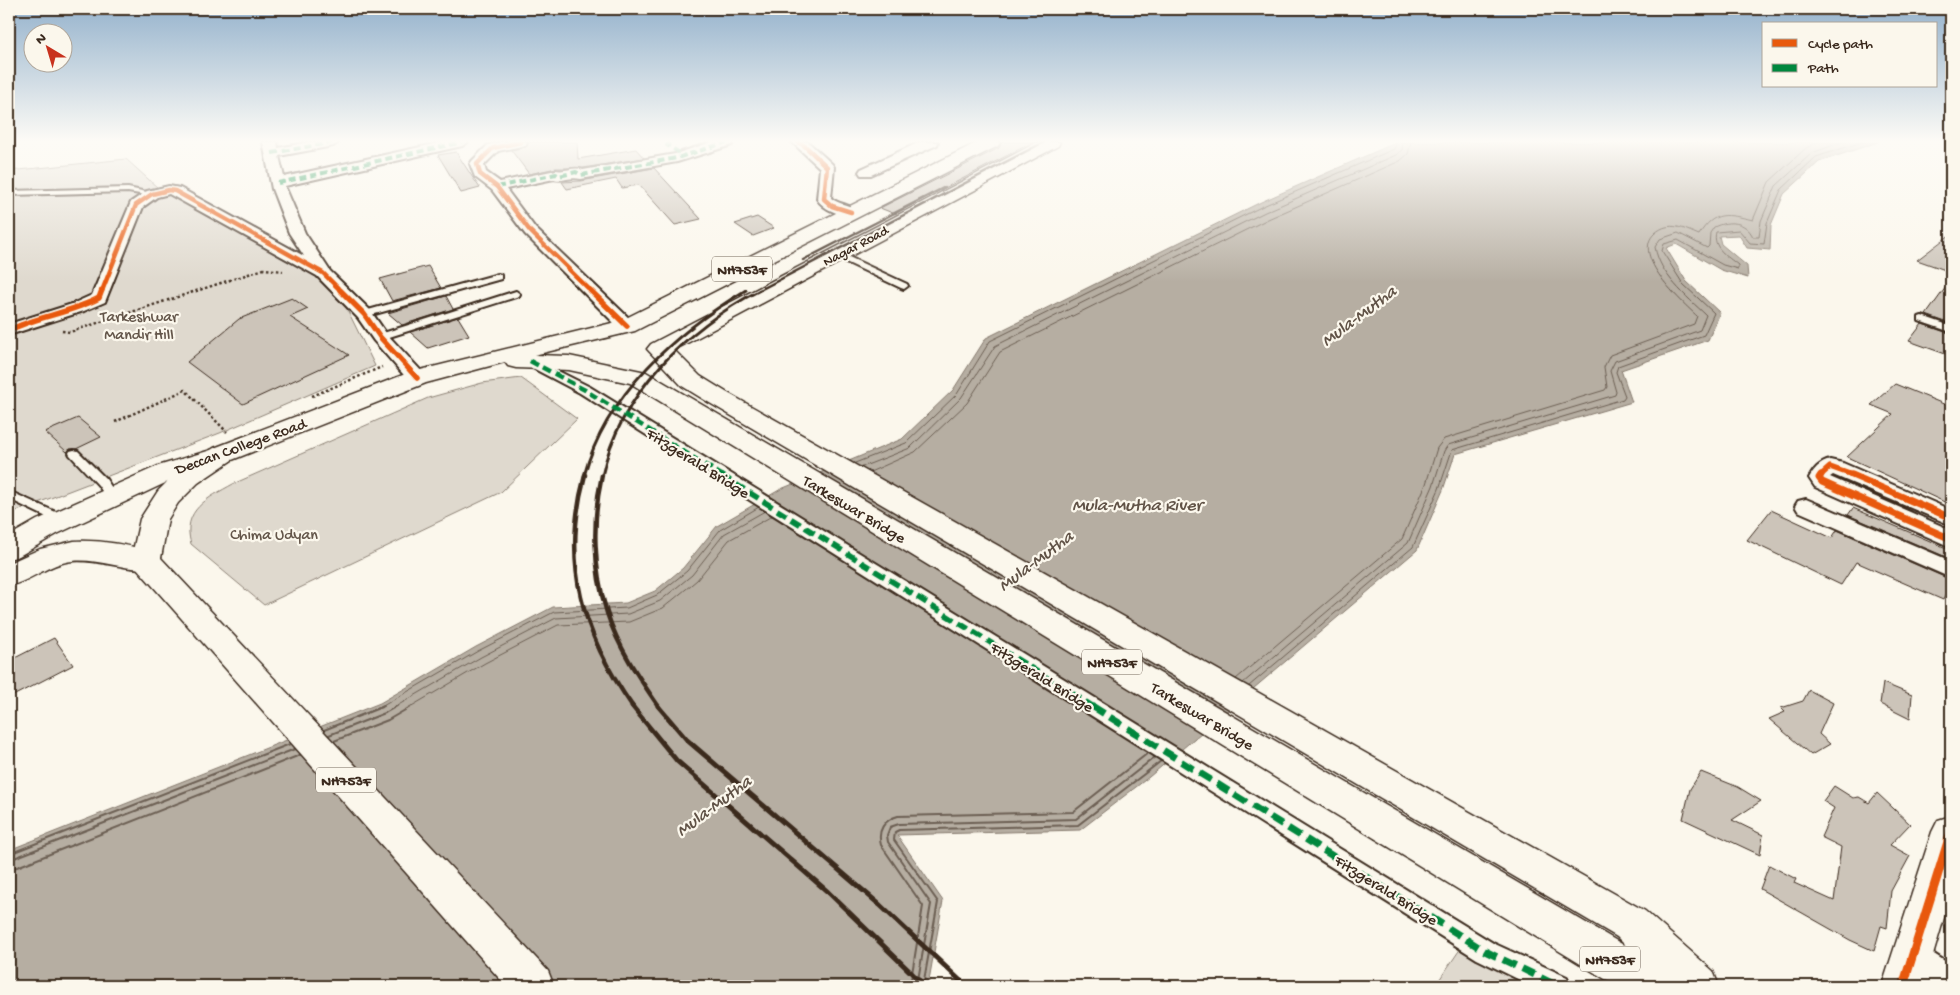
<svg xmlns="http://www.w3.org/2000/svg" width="1960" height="995" font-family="'Gochi Hand',sans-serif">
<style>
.green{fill:#dfd9ce;stroke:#8d8276}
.water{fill:#b6aea2;stroke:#85796d}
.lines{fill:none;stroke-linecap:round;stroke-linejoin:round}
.shore-far1{stroke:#6c5f53;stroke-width:1}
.shore{stroke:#6c5f53;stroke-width:2}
.building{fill:#ccc4b9;stroke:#3b2a1e}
.service-casing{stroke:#3b2a1e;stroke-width:4}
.pedestrian-casing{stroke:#3b2a1e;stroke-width:4}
.minor-casing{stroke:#3b2a1e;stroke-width:4}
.tertiary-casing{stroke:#3b2a1e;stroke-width:3}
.primary-casing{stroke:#3b2a1e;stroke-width:3}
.trunk-casing{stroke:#3b2a1e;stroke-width:3}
.path{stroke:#3b2a1e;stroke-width:2.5;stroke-dasharray:2.5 2.5;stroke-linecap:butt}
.service{fill:#fbf7ec;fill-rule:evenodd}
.pedestrian{fill:#fbf7ec;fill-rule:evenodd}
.minor{fill:#fbf7ec;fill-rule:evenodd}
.tertiary{fill:#fbf7ec;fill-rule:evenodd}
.primary{fill:#fbf7ec;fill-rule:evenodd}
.trunk{fill:#fbf7ec;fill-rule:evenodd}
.rail-far3{stroke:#3b2a1e;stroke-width:2.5}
.rail-far2{stroke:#3b2a1e;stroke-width:3}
.rail-far1{stroke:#3b2a1e;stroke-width:4.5}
.rail{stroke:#3b2a1e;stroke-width:5}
.quiet-far3{stroke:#00873e;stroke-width:4;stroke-dasharray:7 4;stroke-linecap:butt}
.quiet-far2{stroke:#00873e;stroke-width:4.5;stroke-dasharray:9 4.5;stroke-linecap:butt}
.quiet-far1{stroke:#00873e;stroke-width:5.5;stroke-dasharray:11 5.5;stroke-linecap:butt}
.quiet{stroke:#00873e;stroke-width:7;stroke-dasharray:14 7;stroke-linecap:butt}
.cycleway-far3-casing{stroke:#fbf7ec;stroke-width:7}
.cycleway-far2-casing{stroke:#fbf7ec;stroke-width:8}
.cycleway-far1-casing{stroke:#fbf7ec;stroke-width:10}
.cycleway-casing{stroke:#fbf7ec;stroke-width:12}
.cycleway-far3{stroke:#e8590c;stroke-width:4.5}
.cycleway-far2{stroke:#e8590c;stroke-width:5.5}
.cycleway-far1{stroke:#e8590c;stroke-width:7}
.cycleway{stroke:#e8590c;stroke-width:9}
.labels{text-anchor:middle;stroke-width:4.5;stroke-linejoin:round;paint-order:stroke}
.far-street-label{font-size:14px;fill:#3b2a1e;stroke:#fbf7ec}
.shield{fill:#fbf7ec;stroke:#75685c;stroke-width:1}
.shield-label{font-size:15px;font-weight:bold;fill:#3b2a1e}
.park-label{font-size:16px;fill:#64564a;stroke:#fbf7ec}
.street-label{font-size:16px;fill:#3b2a1e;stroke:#fbf7ec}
.water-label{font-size:18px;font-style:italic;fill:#605246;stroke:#fbf7ec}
</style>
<rect width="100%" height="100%" fill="#fbf7ec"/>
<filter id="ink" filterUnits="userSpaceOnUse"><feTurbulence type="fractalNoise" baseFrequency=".02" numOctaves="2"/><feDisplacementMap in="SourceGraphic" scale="10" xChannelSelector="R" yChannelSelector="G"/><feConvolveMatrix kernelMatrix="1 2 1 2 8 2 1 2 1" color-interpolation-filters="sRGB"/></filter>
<g filter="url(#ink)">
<g class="green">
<path d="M126,159l32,29 165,85 24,36 28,57 -155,67 -211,81v-343z"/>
<path d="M521,378l56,41 -76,73 -237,113 -73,-61c-10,-34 17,-46 42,-60l195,-86 54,-15z"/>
<path d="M1463,945l62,41h-90z"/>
</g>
<path class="water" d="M1397,142h481l-59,20 -35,32 -13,31 -1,25 -23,-2 -8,-13 -20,1 2,8 26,22 1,12 -27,-8 -45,-26 -10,4 20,33 34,32 -12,27 -87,30 11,32 -177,52 -12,36 -26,60 -268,227 -69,53 -183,5 46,66 -15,85h-919v-136l371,-147 96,-56 77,-40 73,-4 29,-12 28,-23 34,-42 64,-37 121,-50 51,-49 33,-52 275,-136z"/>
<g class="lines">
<g class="shore-far1">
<path d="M855,463l51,-20 51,-49 33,-53 273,-135 131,-57 3,-7"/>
<path d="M862,467l48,-19 51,-50 34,-52 270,-134 131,-57 6,-5 1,-8"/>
<path d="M870,472l45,-20 52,-49 33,-51 268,-133 132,-58 8,-7 3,-12"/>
<path d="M1236,679l166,-140 24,-55 11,-36 7,-9 161,-49 2,-3 -3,-20 6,-12 84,-31 3,-8c-15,-14 -67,-61 -42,-83 15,-13 29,-4 44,2 15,-25 28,-21 54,-15l16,-38 37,-34 12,-6"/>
<path d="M1243,683l165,-140 25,-57 11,-35 4,-6 167,-50 1,-3 -6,-21 5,-10 85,-31 6,-15c-20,-19 -46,-40 -51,-68l5,-8 18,-6 29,15 2,-2 1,-13 4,-6c15,-7 32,-6 39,10h6l2,-16 15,-35 36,-33 30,-11"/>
<path d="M1249,686l164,-139 26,-58 13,-39 171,-51 2,-3 -9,-24 2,-6 86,-31 10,-22 -31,-29 -21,-33 2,-7 14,-4 45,25 15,4v-4c-11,-9 -26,-17 -22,-33l23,-2 11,13 14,1 3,-21 14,-33 35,-33 46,-15"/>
<path d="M381,707l97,-56 76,-39 73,-4 30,-13 30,-24 33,-41 39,-23"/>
<path d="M395,707l86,-50 75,-39 72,-4 32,-13 32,-26 32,-41 41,-23"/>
<path d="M410,707l75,-44 73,-38 71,-3 34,-14 34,-28 32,-40 43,-24"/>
</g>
<g class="shore">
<path d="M324,730l60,-24"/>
<path d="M329,735l56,-22 12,-7"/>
<path d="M334,741l54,-21 24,-14"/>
<path d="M9,854l281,-110"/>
<path d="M9,860l286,-111"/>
<path d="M9,868l8,-1 283,-112"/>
<path d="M910,986l13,-80 -42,-61c-4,-15 3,-25 17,-29l175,-4 75,-59"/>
<path d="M917,986l14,-82 -43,-62 -1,-7 3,-8 9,-3 177,-5 79,-62"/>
<path d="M923,986l15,-84 -44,-62 1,-8 4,-2 179,-5 83,-64"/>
</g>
</g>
<g class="building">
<path d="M529,142h48l1,17 58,-10 8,9 -61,10h-27l-27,6 -18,-24 15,-3z"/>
<path d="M1002,142h31l-138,72 -15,-6 119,-60z"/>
<path d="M456,152l17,26 7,10 -19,5 -23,-38z"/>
<path d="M654,168l47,51 -26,6 -36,-40 -17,3 -6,-9 -49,10 -5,-7 19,-1z"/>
<path d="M757,217l17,11 -21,8 -18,-12z"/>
<path d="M1951,234v38l-34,-12z"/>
<path d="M428,266l13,22 -49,13 -12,-22z"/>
<path d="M1951,280v44l-25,-9z"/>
<path d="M446,296l7,13 -51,16 -14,-12z"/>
<path d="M292,298l16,11 -18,8 59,38 -106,49 -56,-42 52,-43z"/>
<path d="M458,317l11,18 -41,13 -18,-16z"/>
<path d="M1922,324l29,10v22l-42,-15z"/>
<path d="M1895,384l56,23v98l-104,-48 46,-43 -22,-9z"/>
<path d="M78,418l23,19 -25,12h-6l-3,3 -22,-20z"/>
<path d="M1853,508l98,42v9l-103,-44z"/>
<path d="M1771,510l61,28 5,-8 114,50v4l-8,16 -87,-38 -15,23 -94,-45z"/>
<path d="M54,638l19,27 -64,33v-37z"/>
<path d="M1883,683l29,12 -2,24 -30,-15z"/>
<path d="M1809,690l24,13 -14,31 11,10 -19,11 -42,-36 16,-7 -4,-4 22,-7z"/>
<path d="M1701,772l37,15 23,14 -29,19 31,15 -3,20 -77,-36 7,-30z"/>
<path d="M1834,786l19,12 6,-1 10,6 8,-10 33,31 -20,21 20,11 -19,35 -4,37 -6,-2 -7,25 -24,-11 -90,-51 9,-24 27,14 -2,4 40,18 7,-54 -20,-10 13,-29 -11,-7z"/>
</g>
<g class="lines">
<g class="service-casing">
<g id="service">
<path d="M128,188l28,6 -4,2 -24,-4 -119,3v-4z"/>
<path d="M836,251l71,33 1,2 -4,3 -3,-1 -68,-32 -1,-2z"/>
<path d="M498,274l3,1v4l-137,38 -5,-3 2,-2z"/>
<path d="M516,291l4,3 -1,2 -136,43 -3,1 -5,-3 2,-2z"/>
<path d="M1922,316l29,10v6l-32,-11v-4z"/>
<path d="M74,450l4,1 28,28 12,18 -2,3h-8l-10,-15 -28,-30 -1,-2 1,-2z"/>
<path d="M9,491l58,26 2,3 -2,3h-8l-50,-24z"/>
</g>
</g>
<g class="pedestrian-casing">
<path id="pedestrian" d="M530,357l60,30 903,556 74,34 3,9h-38l-55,-27 -897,-566 -55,-29 -2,-3z"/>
</g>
<g class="minor-casing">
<g id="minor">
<path d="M263,142h14l1,6 31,-6h30l-6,4 -54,10 5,21 159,-35h25l-6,4 -177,40 20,47 25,38 40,39 16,23 38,41 2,4 -2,4 -7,2 -7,-2 -36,-41 -16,-23 -41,-42 -148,-82 -12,3 -14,10 -38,95 -21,9 -75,24v-11l63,-20 20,-9 39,-93 16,-11 22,-5 11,2 124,68 -15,-23 -17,-44z"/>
<path d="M501,142h26l-1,3 -28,6 -14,14 2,7 14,10 56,-12c10,2 18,-4 27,0l92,-16 37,-12h21l-1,3 -55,17 -96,17c-12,-3 -17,3 -27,0l-48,10 29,39 98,94 3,4 -3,4 -6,1 -6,-1 -96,-96 -33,-44 -17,-13 -5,-13 2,-3 16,-16z"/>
<path d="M792,142h16l24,22 2,3 -3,31c8,7 21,6 27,14l-2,3c-13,3 -32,-5 -39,-16l3,-31z"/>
<path d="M920,142h18l-1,3 -66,30h-10l-2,-3 2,-3z"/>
<path d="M1830,460l13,3 108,47v15l-118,-50 -3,2 121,53v17l-136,-60 -6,-9c5,-9 10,-15 21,-18z"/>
<path d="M1806,499l145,62v17l-153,-67 -3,-5 3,-5z"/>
<path d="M1912,943l11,4 28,18v21h-24l-26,-17 -5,-11 5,-11z"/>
</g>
</g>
<g class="tertiary-casing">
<path id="tertiary" d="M1951,816v78l-27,92h-42l50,-154 6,-12z"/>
</g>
<g class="primary-casing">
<g id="primary">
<path d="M221,447l9,2 4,6 -4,6 -54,17 -119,56 -38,22 -10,3v-23l28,-16 121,-54z"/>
<path d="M74,541c28,-1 56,4 82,12l5,7 -5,7c-24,7 -56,-9 -83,-6 -24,2 -42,20 -64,25v-23l31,-14z"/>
</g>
</g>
<g class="trunk-casing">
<path id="trunk" d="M978,142h22l-2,4 -363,185 -101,24 35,1 77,16 981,575 -10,-10 -909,-535 -26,-16 -35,-37 4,-5 387,-202h22l-2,4 -384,204 26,26 26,16 919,519 68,60 6,15h-96l-18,-7 -975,-596 -61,-13 -53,-2 -8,-2 -3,-4 -79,21 -194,77 -34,23 -20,20 -10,16 -7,39 387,413 6,15h-48l-370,-419 -5,-7 9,-41 18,-28 20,-20 36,-23 194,-75 212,-52z"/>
</g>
<g class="path">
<path d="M62,331l8,1 194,-63 19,2"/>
<path d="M312,396l70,-29"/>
<path d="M115,422l70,-32 42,42"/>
</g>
<use href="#service" class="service"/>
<use href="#pedestrian" class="pedestrian"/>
<use href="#minor" class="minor"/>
<use href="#tertiary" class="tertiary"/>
<use href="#primary" class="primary"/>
<use href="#trunk" class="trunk"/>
<g class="rail-far3">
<path d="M803,260l142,-73"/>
<path d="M744,291l2,-1"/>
<path d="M758,291l286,-149"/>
</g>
<g class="rail-far2">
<path d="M584,476c22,-82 92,-144 162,-186"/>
<path d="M602,476c18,-83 85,-148 158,-186"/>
</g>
<g class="rail-far1">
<path d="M585,475c-24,88 -3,159 48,232"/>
<path d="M602,475c-10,44 -9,94 5,138 11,34 32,65 52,94"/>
</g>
<g class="rail">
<path d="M632,706l45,55 151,131 97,94"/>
<path d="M658,706l29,34 193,165 86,81"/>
</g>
<g class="quiet-far3">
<path d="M669,142l-2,3 16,10"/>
<path d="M272,153l61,-11"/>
<path d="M278,183l184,-41"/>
<path d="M497,187l59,-13 3,2 17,-4 5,3 96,-17 50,-16"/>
</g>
<path class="quiet-far2" d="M530,361l55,29 138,86"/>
<path class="quiet-far1" d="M721,475l373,232"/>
<path class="quiet" d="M1092,706l393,245 73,35"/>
<g class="cycleway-far3-casing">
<g id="cycleway-far3">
<path d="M521,142l-28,6 -16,16 3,10 17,13 33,44 61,60"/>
<path d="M798,142l7,4 22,21 -3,32 8,7 19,6"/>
<path d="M102,291l34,-86 16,-11 17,-4 6,1 148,82 18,18"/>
</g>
</g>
<g class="cycleway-far2-casing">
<g id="cycleway-far2">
<path d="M340,290l24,24 16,23 37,41"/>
<path d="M590,290l37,36"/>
<path d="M9,330c29,-14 62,-17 90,-32l3,-8"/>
<path d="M1820,476l10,-9 25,9"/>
</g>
</g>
<g class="cycleway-far1-casing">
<g id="cycleway-far1">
<path d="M1821,475l-2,3 3,4 129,57"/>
<path d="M1852,475l99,43"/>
</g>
</g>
<g class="cycleway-casing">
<path id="cycleway" d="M1903,986l48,-154"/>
</g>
<use href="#cycleway-far3" class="cycleway-far3"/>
<use href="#cycleway-far2" class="cycleway-far2"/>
<use href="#cycleway-far1" class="cycleway-far1"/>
<use href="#cycleway" class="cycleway"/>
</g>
</g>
<linearGradient id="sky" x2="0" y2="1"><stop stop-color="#94b2cc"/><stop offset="0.5" stop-color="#fdfbf6"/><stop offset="1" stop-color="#fdfbf6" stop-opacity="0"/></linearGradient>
<rect width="1960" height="282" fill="url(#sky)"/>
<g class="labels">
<g class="far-street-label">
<text transform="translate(855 245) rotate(-28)" y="5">Nagar Road</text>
</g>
<g class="shield">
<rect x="712" y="256.5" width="60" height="25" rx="4"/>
<rect x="1082" y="649.5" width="60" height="25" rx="4"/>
<rect x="316" y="767.5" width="60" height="25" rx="4"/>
<rect x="1580" y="946.5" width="60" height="25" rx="4"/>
</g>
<g class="shield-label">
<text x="742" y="274">NH753F</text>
<text x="1112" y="667">NH753F</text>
<text x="346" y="785">NH753F</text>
<text x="1610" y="964">NH753F</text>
</g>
<g class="park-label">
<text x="139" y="321">Tarkeshwar<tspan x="139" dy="18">Mandir Hill</tspan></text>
<text x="274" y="539">Chima Udyan</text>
</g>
<g class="street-label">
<text transform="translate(240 445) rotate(-20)" y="6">Deccan College Road</text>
<text transform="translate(699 462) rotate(32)" y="6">Fitzgerald Bridge</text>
<text transform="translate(855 508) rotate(31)" y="6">Tarkeswar Bridge</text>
<text transform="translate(1043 676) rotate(32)" y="6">Fitzgerald Bridge</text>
<text transform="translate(1203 715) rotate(31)" y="6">Tarkeswar Bridge</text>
<text transform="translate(1387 889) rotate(32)" y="6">Fitzgerald Bridge</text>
</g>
<g class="water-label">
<text transform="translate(1358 315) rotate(-37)" y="6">Mula-Mutha</text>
<text x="1137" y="510">Mula-Mutha River</text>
<text transform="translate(1035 560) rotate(-37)" y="6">Mula-Mutha</text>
<text transform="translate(713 805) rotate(-37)" y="6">Mula-Mutha</text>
</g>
</g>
<rect width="1960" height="995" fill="none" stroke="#fbf7ec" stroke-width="30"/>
<rect x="15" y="15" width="1930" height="965" fill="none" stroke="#3b2a1e" stroke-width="2" filter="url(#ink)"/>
<rect x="1762" y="22" width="175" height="65" fill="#fbf7ec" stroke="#aea59a"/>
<rect x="1772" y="39" width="25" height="8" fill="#e8590c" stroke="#aea59a"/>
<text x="1808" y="48" font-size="15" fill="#3b2a1e">Cycle path</text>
<rect x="1772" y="64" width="25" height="8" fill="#00873e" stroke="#aea59a"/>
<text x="1808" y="72" font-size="15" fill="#3b2a1e">Path</text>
<g transform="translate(48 48) rotate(322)"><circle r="24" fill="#fbf7ec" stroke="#aea59a"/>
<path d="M0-4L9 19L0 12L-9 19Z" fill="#c8321e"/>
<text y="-8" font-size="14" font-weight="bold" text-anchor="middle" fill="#3b2a1e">N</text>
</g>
</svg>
